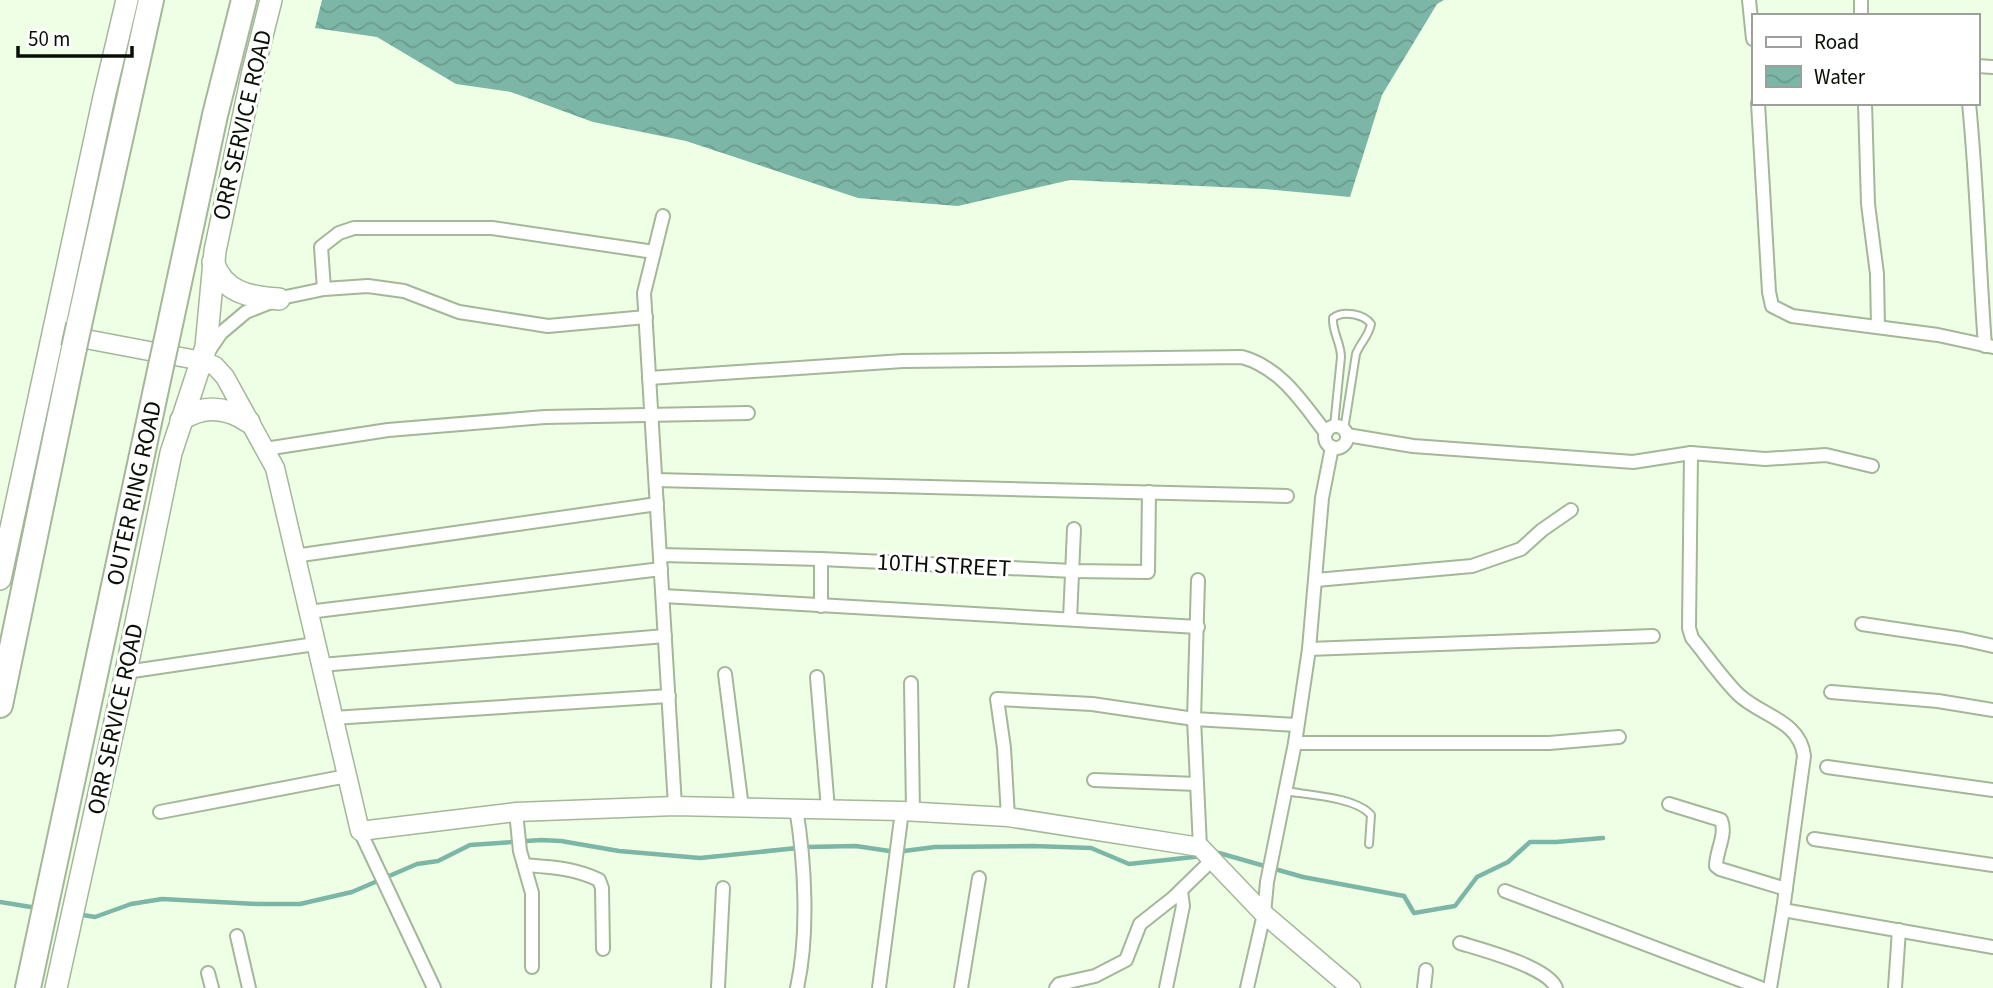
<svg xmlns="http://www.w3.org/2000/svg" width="1993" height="988" font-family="'Source Sans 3',sans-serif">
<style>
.water{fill:url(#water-waves)}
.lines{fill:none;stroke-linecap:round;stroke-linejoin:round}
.stream{stroke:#7cb6a7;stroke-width:4.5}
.lane-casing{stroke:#a4b799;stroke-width:10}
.street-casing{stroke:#a4b799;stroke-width:16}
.secondary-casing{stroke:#a4b799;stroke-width:21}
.primary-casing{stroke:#a4b799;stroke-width:24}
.highway-casing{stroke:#a4b799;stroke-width:28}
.lane{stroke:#fff;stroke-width:6}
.street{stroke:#fff;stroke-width:12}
.secondary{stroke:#fff;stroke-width:18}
.primary{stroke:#fff;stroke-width:21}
.highway{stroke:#fff;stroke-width:24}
.highway-bridge-casing{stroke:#a4b799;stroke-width:28;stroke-linecap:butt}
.highway-bridge{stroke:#fff;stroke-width:24}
.labels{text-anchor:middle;stroke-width:6;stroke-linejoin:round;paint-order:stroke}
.street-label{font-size:24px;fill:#090f05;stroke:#fff}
</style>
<defs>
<pattern id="water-waves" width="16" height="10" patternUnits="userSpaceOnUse" patternTransform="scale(1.75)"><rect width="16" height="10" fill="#7cb6a7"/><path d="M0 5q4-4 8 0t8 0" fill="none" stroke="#6a9b8e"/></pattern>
</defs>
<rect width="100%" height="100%" fill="#efffe5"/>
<path class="water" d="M322,0h1122l-7,4 -55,91 -32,102 -86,-8 -194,-9 -112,26 -100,-8 -172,-57 -93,-19 -82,-30 -55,-8 -79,-47 -62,-9z"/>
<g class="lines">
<g class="stream">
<path d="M1215,853h4l84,24 101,19 10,17 41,-7 22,-29 31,-15 22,-20h26l47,-4"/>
<path d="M0,902l37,6"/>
<path d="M77,914l18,3 36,-13 31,-5 96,5h42l52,-12 65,-28 21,-3 32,-16 71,-5 20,1 58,10 81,7 107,-11 49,-1 40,6 39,-5 98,-1 58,2 38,16 74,-8"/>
</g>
<g class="lane-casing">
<g id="lane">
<path d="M1334,426l7,-69c0,-14 -9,-25 -8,-39 10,-8 31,-4 38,6 -2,12 -11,19 -15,30l-12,76"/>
<path d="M1285,791c23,4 71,6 86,24l-2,29"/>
</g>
</g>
<g class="street-casing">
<g id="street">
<path d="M1749,0l4,39"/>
<path d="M1861,0v16"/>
<path d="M1977,66l16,1"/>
<path d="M1758,103l11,189 3,14 20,10 146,19 55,12"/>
<path d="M1865,103l3,101 9,70 1,53"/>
<path d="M1969,103c8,81 10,162 16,243"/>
<path d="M663,216l-19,77 31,513"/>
<path d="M324,289l-3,-42 18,-14 15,-5h138l162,24"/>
<path d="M208,352l13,-19 25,-21 35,-14 43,-9 44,-3 36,5 55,21 89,14 98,-9"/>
<path d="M649,378l254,-17 339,-4c39,11 60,45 84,76"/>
<circle cx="1336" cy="437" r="11"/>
<path d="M1347,435l66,11 220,16 58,-9 74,6 61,-4 46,11"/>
<path d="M265,449l123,-19 157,-13 203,-4"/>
<path d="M1691,453l-2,175 3,10c15,18 29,39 46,56 21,21 62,26 66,62l-21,154 -13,78"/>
<path d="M656,480l631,16"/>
<path d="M660,555l161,4 252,12 75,1 1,-80"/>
<path d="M294,556l363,-52"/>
<path d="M1198,580l-4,139 6,128"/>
<path d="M1316,580l156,-14 49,-17 21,-19 29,-20"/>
<path d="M663,596l535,31"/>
<path d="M821,606v-47"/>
<path d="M308,612l353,-43"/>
<path d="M1070,619l4,-90"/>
<path d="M1862,624l100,15 31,7"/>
<path d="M1309,649l344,-13"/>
<path d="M321,665l344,-29"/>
<path d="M126,672l189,-28"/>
<path d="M725,674l17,134"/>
<path d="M817,677l11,132"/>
<path d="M911,683l2,128"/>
<path d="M1831,692l107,9 55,9"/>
<path d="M333,718l336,-22"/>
<path d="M1295,743h254l70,-6"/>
<path d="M1827,767l166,23"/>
<path d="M1094,780l103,4"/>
<path d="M1669,804l52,16c6,15 -5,30 -5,46l4,3 66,20"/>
<path d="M796,808c9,54 13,126 1,180"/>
<path d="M160,812l187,-36"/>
<path d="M516,812l4,39 12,42v74"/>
<path d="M1008,817l-4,-69 -7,-49 95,5 102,15 103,6"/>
<path d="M360,831l74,157"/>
<path d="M1814,839l179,26"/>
<path d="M524,865c27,2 50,3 75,15l3,8 1,61"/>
<path d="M1505,891l256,97"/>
<path d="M1783,910l210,37"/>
<path d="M237,936l12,52"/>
<path d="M1460,943c23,7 88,24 96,45"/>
<path d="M208,973l4,15"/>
<path d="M718,988l5,-100"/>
<path d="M879,988l23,-177"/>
<path d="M961,988l18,-110"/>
<path d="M1056,988l3,-4 36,-8 31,-16 14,-36 33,-26 39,-38"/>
<path d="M1166,988l17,-82 -2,-15"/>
<path d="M1247,988l17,-74 3,-32 28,-139 14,-94 13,-151 10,-51"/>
<path d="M1424,988l2,-18"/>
<path d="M1895,988l4,-58"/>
</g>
</g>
<g class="secondary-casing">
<path id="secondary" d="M54,333l148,28 13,5 10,11 50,91 85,363 156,-19 159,-6 227,5 106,6 192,30 64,67 87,74"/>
</g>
<g class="primary-casing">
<g id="primary">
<path d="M213,262c11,31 36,35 66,37"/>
<path d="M181,420c23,-16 46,-13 68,2"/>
<path d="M0,579l104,-482 23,-97"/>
<path d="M56,988l70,-316 45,-219 35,-106 9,-96 38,-180 18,-71"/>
</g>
</g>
<g class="highway-casing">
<g id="highway">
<path d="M79,325l72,-325"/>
<path d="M166,343l49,-228 29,-115"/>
<path d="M0,705l74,-357"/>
<path id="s1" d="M28,988l133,-622"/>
</g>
</g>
<use href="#lane" class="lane"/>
<use href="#street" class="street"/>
<use href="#secondary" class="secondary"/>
<use href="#primary" class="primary"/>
<use href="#highway" class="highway"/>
<g class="highway-bridge-casing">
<g id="highway-bridge">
<path d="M74,348l5,-23"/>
<path d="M161,366l5,-23"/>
</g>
</g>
<use href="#highway-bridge" class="highway-bridge"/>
</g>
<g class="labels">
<g class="street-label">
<text transform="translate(242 125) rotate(-77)" y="8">ORR SERVICE ROAD</text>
<text dy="8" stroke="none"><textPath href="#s1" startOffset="506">OUTER RING ROAD</textPath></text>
<text transform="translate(944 565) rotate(3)" y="8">10TH STREET</text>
<text transform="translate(115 719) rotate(-78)" y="8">ORR SERVICE ROAD</text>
</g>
</g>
<rect x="1752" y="14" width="228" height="91" fill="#ffffff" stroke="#9d9f9b" stroke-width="2"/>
<rect x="1766" y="37" width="35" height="10" fill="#ffffff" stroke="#9d9f9b" stroke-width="2"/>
<text x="1814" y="49" font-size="21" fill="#090f05">Road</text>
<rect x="1766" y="66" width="35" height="21" fill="url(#water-waves)" stroke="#9d9f9b" stroke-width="2"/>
<text x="1814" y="84" font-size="21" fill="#090f05">Water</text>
<path d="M18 46v10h114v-10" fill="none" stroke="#090f05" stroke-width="3.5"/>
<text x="28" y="46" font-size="21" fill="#090f05" stroke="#ffffff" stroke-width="5" paint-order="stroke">50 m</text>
</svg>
